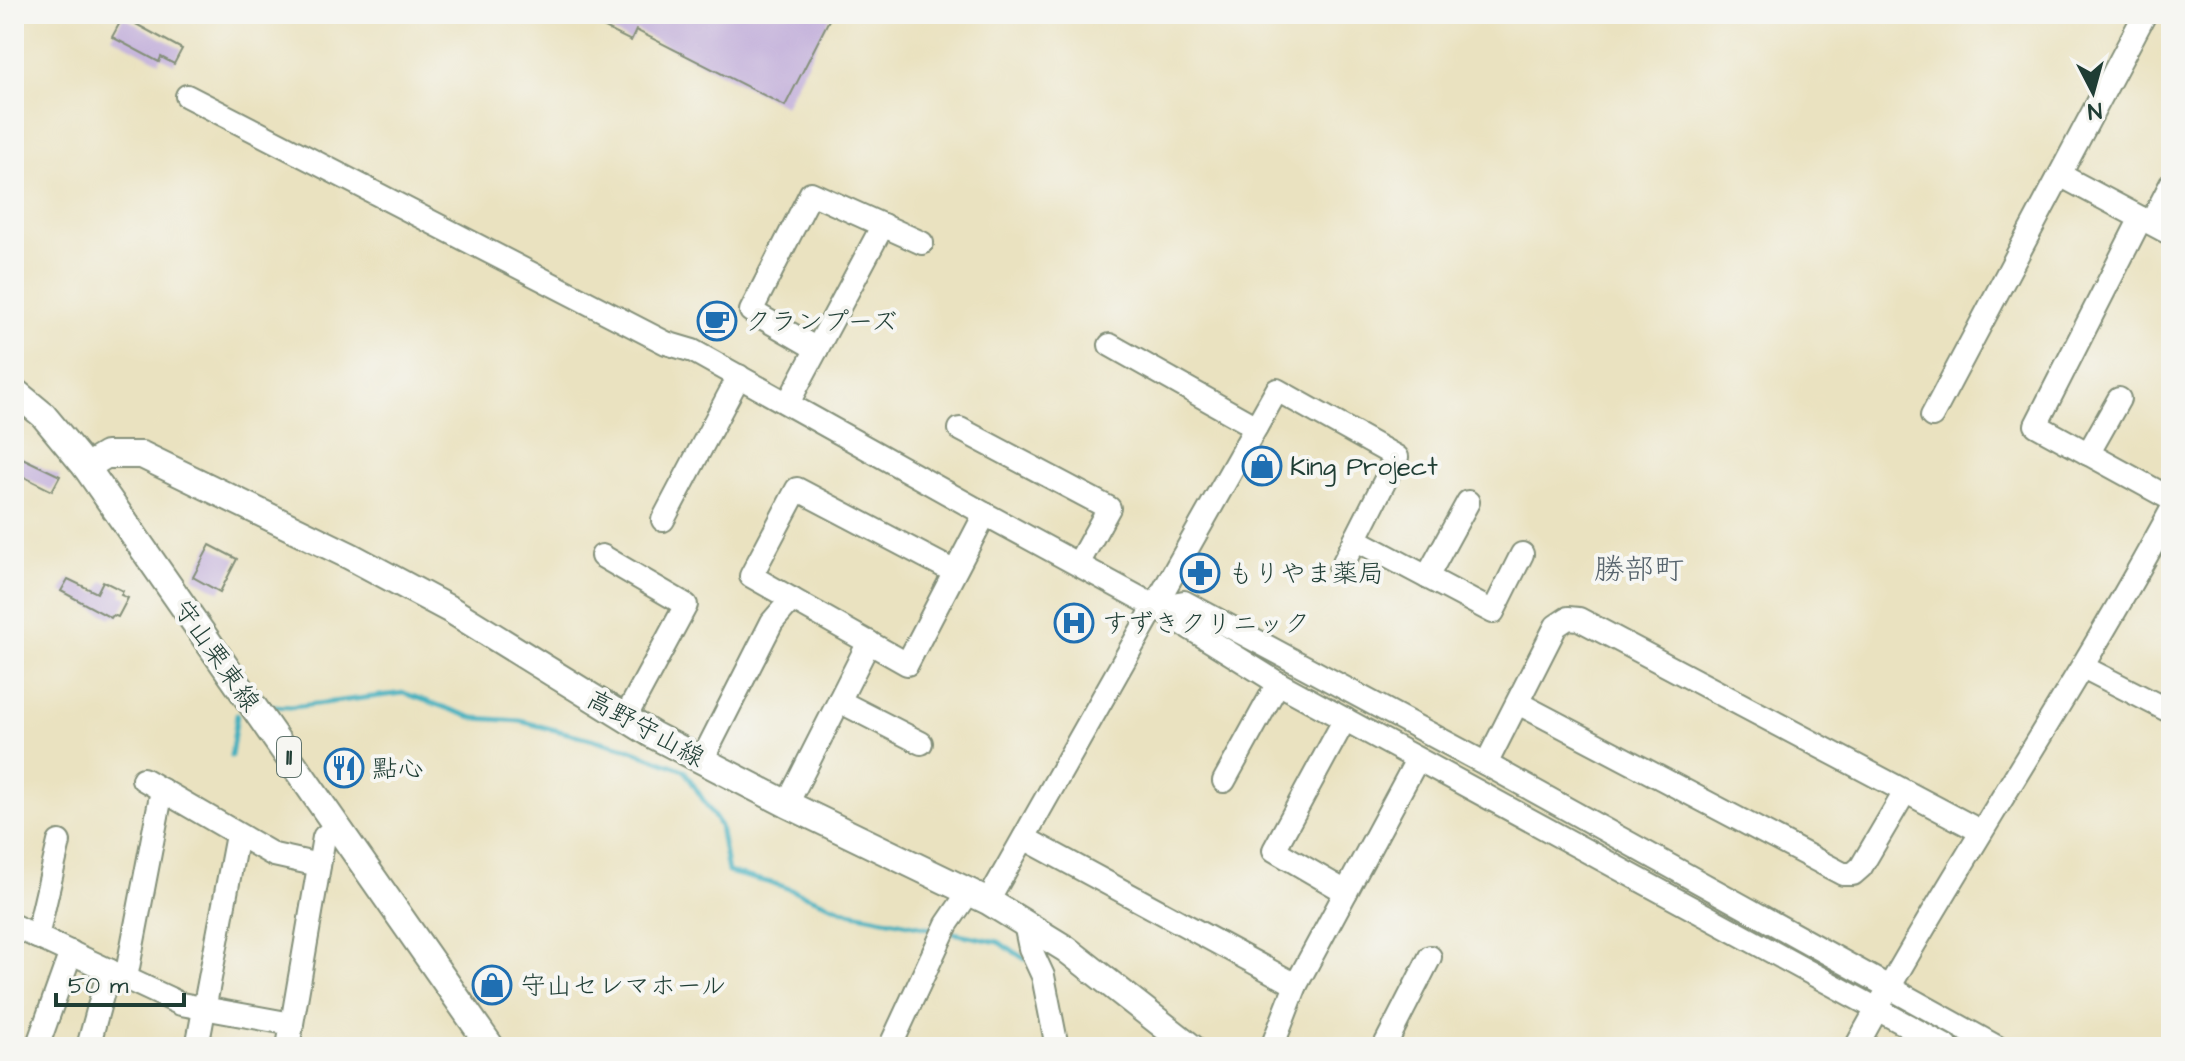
<svg xmlns="http://www.w3.org/2000/svg" width="2185" height="1061" font-family="'Architects Daughter','Klee One',sans-serif">
<style>
.lines{fill:none;stroke-linecap:round;stroke-linejoin:round}
.stream{stroke:#40afbd;stroke-width:5}
.building{fill:#c3b0da}
.minor-casing{stroke:#84907a;stroke-width:26}
.major-casing{stroke:#84907a;stroke-width:30}
.minor{stroke:#fff;stroke-width:22}
.major{stroke:#fff;stroke-width:26}
.labels{text-anchor:middle;stroke-width:8;stroke-linejoin:round;paint-order:stroke}
.shield{fill:#f6f6f2;stroke:#60746d;stroke-width:2}
.shield-label{font-size:24px;font-weight:bold;fill:#1f3d34}
.poi-label{font-size:26px;fill:#1f3d34;stroke:#f6f6f2;text-anchor:start}
.street-label{font-size:26px;fill:#1f3d34;stroke:#f6f6f2}
.quarter-label{font-size:30px;fill:#58656e;stroke:#f6f6f2}
</style>
<rect width="100%" height="100%" fill="#f6f6f2"/>
<filter id="ink" filterUnits="userSpaceOnUse"><feTurbulence type="fractalNoise" baseFrequency=".0125" numOctaves="2"/><feDisplacementMap in="SourceGraphic" scale="16" xChannelSelector="R" yChannelSelector="G"/><feConvolveMatrix kernelMatrix="1 2 1 2 8 2 1 2 1" color-interpolation-filters="sRGB"/></filter>
<filter id="wash" filterUnits="userSpaceOnUse"><feTurbulence type="fractalNoise" baseFrequency=".006" numOctaves="4" result="noise"/><feDisplacementMap in="SourceGraphic" scale="32" xChannelSelector="R" yChannelSelector="G"/><feGaussianBlur stdDeviation="1.8" result="paint"/><feColorMatrix in="noise" values="0 0 0 0 0 0 0 0 0 0 0 0 0 0 0 0 0 1.4 0 .05"/><feComposite in="paint" operator="in"/></filter>
<g filter="url(#wash)">
<rect width="100%" height="100%" fill="#eae2c0"/>
<g class="lines">
<g class="stream">
<path d="M271,706l21,1 112,-14 70,25 46,3 106,27 58,22 36,56 8,46 51,13 70,27 90,18"/>
<path d="M231,756l6,-41"/>
<path d="M949,932l49,10 27,17"/>
</g>
</g>
<g id="blocks">
<g class="building">
<path d="M577,14h255l-47,92 -149,-76 -5,11z"/>
<path d="M123,17l59,32 -8,15 -13,-7 -2,5 -47,-25z"/>
<path d="M14,454l46,22 -8,15 -38,-19z"/>
<path d="M210,545l27,14 -17,33 -27,-15z"/>
<path d="M68,579l29,14 6,-12 20,10 -2,4 7,3 -10,19 -5,-2 -2,3 -50,-27z"/>
</g>
</g>
</g>
<g filter="url(#ink)">
<use href="#blocks" fill-opacity="0" stroke="#84907a" stroke-width="2"/>
<g class="lines">
<g class="minor-casing">
<g id="minor">
<path d="M187,96l479,247 27,8 292,163"/>
<path d="M2060,175l111,59"/>
<path d="M2141,218l-105,207 135,74"/>
<path d="M2151,223l20,-39"/>
<path d="M1110,345l146,82"/>
<path d="M817,349l-66,-38 60,-118 111,50"/>
<path d="M788,403l95,-178"/>
<path d="M1932,416l213,-402"/>
<path d="M960,429l149,79 -31,56"/>
<path d="M2088,454l31,-55"/>
<path d="M663,520l76,-144"/>
<path d="M1355,539l138,73 29,-58"/>
<path d="M602,556l84,49 -61,113"/>
<path d="M953,571l-156,-82 -46,87 156,88 78,-150 171,93 122,76 669,364"/>
<path d="M1427,577l41,-75"/>
<path d="M1156,607l28,-5 302,162 511,283"/>
<path d="M2083,667l88,45"/>
<path d="M839,701l82,42"/>
<path d="M1518,703l325,171h10l8,-7 44,-75"/>
<path d="M1345,719l-71,131 72,42"/>
<path d="M702,760l70,-138 20,-23"/>
<path d="M1486,764l70,-138 12,-8 11,1 401,212"/>
<path d="M143,779l131,76 45,10"/>
<path d="M1224,781l54,-98"/>
<path d="M787,804l82,-162"/>
<path d="M1024,838l272,147"/>
<path d="M988,901l289,-511 120,67 -57,113"/>
<path d="M1025,924l5,24 13,28 14,71"/>
<path d="M14,926l167,78 111,20"/>
<path d="M37,937l22,-95"/>
<path d="M126,978l36,-188"/>
<path d="M37,1047l34,-95"/>
<path d="M88,1047l21,-77"/>
<path d="M197,1047l40,-212"/>
<path d="M288,1047l36,-210 13,-11"/>
<path d="M890,1047l57,-123 22,-32"/>
<path d="M1272,1047l24,-62 121,-225"/>
<path d="M1384,1047l46,-90"/>
<path d="M1856,1047c99,-182 217,-354 315,-536"/>
</g>
</g>
<g class="major-casing">
<g id="major">
<path d="M14,391l29,24 43,52 405,580"/>
<path d="M86,467l20,-12h36l208,101 101,54 202,125 134,69 201,97 78,48 125,98"/>
</g>
</g>
<use href="#minor" class="minor"/>
<use href="#major" class="major"/>
</g>
</g>
<defs>
<g id="cafe-ring" transform="scale(2)"><circle r="9.5" fill="#f6f6f2" stroke="#1f6fb2" stroke-width="1.5"/><path d="M-5.5-4.5H6V0H3Q3 3.5 0 3.5H-2.5Q-5.5 3.5-5.5 0ZM3-3.2v2h1.7v-2ZM-6 4.5H4V6H-6Z" fill="#1f6fb2"/></g>
<g id="shop-ring" transform="scale(2)"><circle r="9.5" fill="#f6f6f2" stroke="#1f6fb2" stroke-width="1.5"/><path d="M-5-2.5h2.3a2.7 3.5 0 0 1 5.4 0H5L5.5 6h-11ZM-1.5-2.5h3a1.5 2.3 0 0 0-3 0Z" fill="#1f6fb2"/></g>
<g id="pharmacy-ring" transform="scale(2)"><circle r="9.5" fill="#f6f6f2" stroke="#1f6fb2" stroke-width="1.5"/><path d="M-2-6h4v4h4v4h-4v4h-4v-4h-4v-4h4Z" fill="#1f6fb2"/></g>
<g id="hospital-ring" transform="scale(2)"><circle r="9.5" fill="#f6f6f2" stroke="#1f6fb2" stroke-width="1.5"/><path d="M-5-5h3v3.5h4V-5h3V5h-3V1.5h-4V5h-3Z" fill="#1f6fb2"/></g>
<g id="restaurant-ring" transform="scale(2)"><circle r="9.5" fill="#f6f6f2" stroke="#1f6fb2" stroke-width="1.5"/><path d="M-5-6h1v4h1v-4h1v4h1v-4h1v5L-1.5 .5V6h-2V.5L-5-1ZM5-6V6H3V1.5H1.5Q1.5-4 5-6Z" fill="#1f6fb2"/></g>
</defs>
<g fill-rule="evenodd">
<use href="#cafe-ring" x="717" y="321"/>
<use href="#shop-ring" x="1262" y="466"/>
<use href="#pharmacy-ring" x="1200" y="573"/>
<use href="#hospital-ring" x="1074" y="623"/>
<use href="#restaurant-ring" x="344" y="768"/>
<use href="#shop-ring" x="492" y="985"/>
</g>
<g class="labels">
<rect class="shield" x="277" y="737" width="24" height="40" rx="6"/>
<g class="shield-label">
<text x="289" y="765">11</text>
</g>
<g class="poi-label">
<text x="745" y="330">クランプーズ</text>
<text x="1290" y="475">King Project</text>
<text x="1228" y="582">もりやま薬局</text>
<text x="1102" y="632">すずきクリニック</text>
<text x="372" y="777">點心</text>
<text x="520" y="994">守山セレマホール</text>
</g>
<g class="street-label">
<text transform="translate(217 655) rotate(55)" y="9">守山栗東線</text>
<text transform="translate(646 728) rotate(29)" y="9">高野守山線</text>
</g>
<g class="quarter-label">
<text x="1639" y="579">勝部町</text>
</g>
</g>
<rect width="2185" height="1061" fill="none" stroke="#f6f6f2" stroke-width="48"/>
<g transform="translate(2093 92) rotate(174)" stroke="#f6f6f2" stroke-width="6" paint-order="stroke">
<path d="M0-6L14 30L0 20L-14 30Z" fill="#1f3d34"/>
<text y="-12" font-size="22" font-weight="bold" text-anchor="middle" fill="#1f3d34">N</text>
</g>
<path d="M56 993v12h128v-12" fill="none" stroke="#1f3d34" stroke-width="4"/>
<text x="68" y="993" font-size="24" fill="#1f3d34" stroke="#f6f6f2" stroke-width="6" paint-order="stroke">50 m</text>
</svg>
